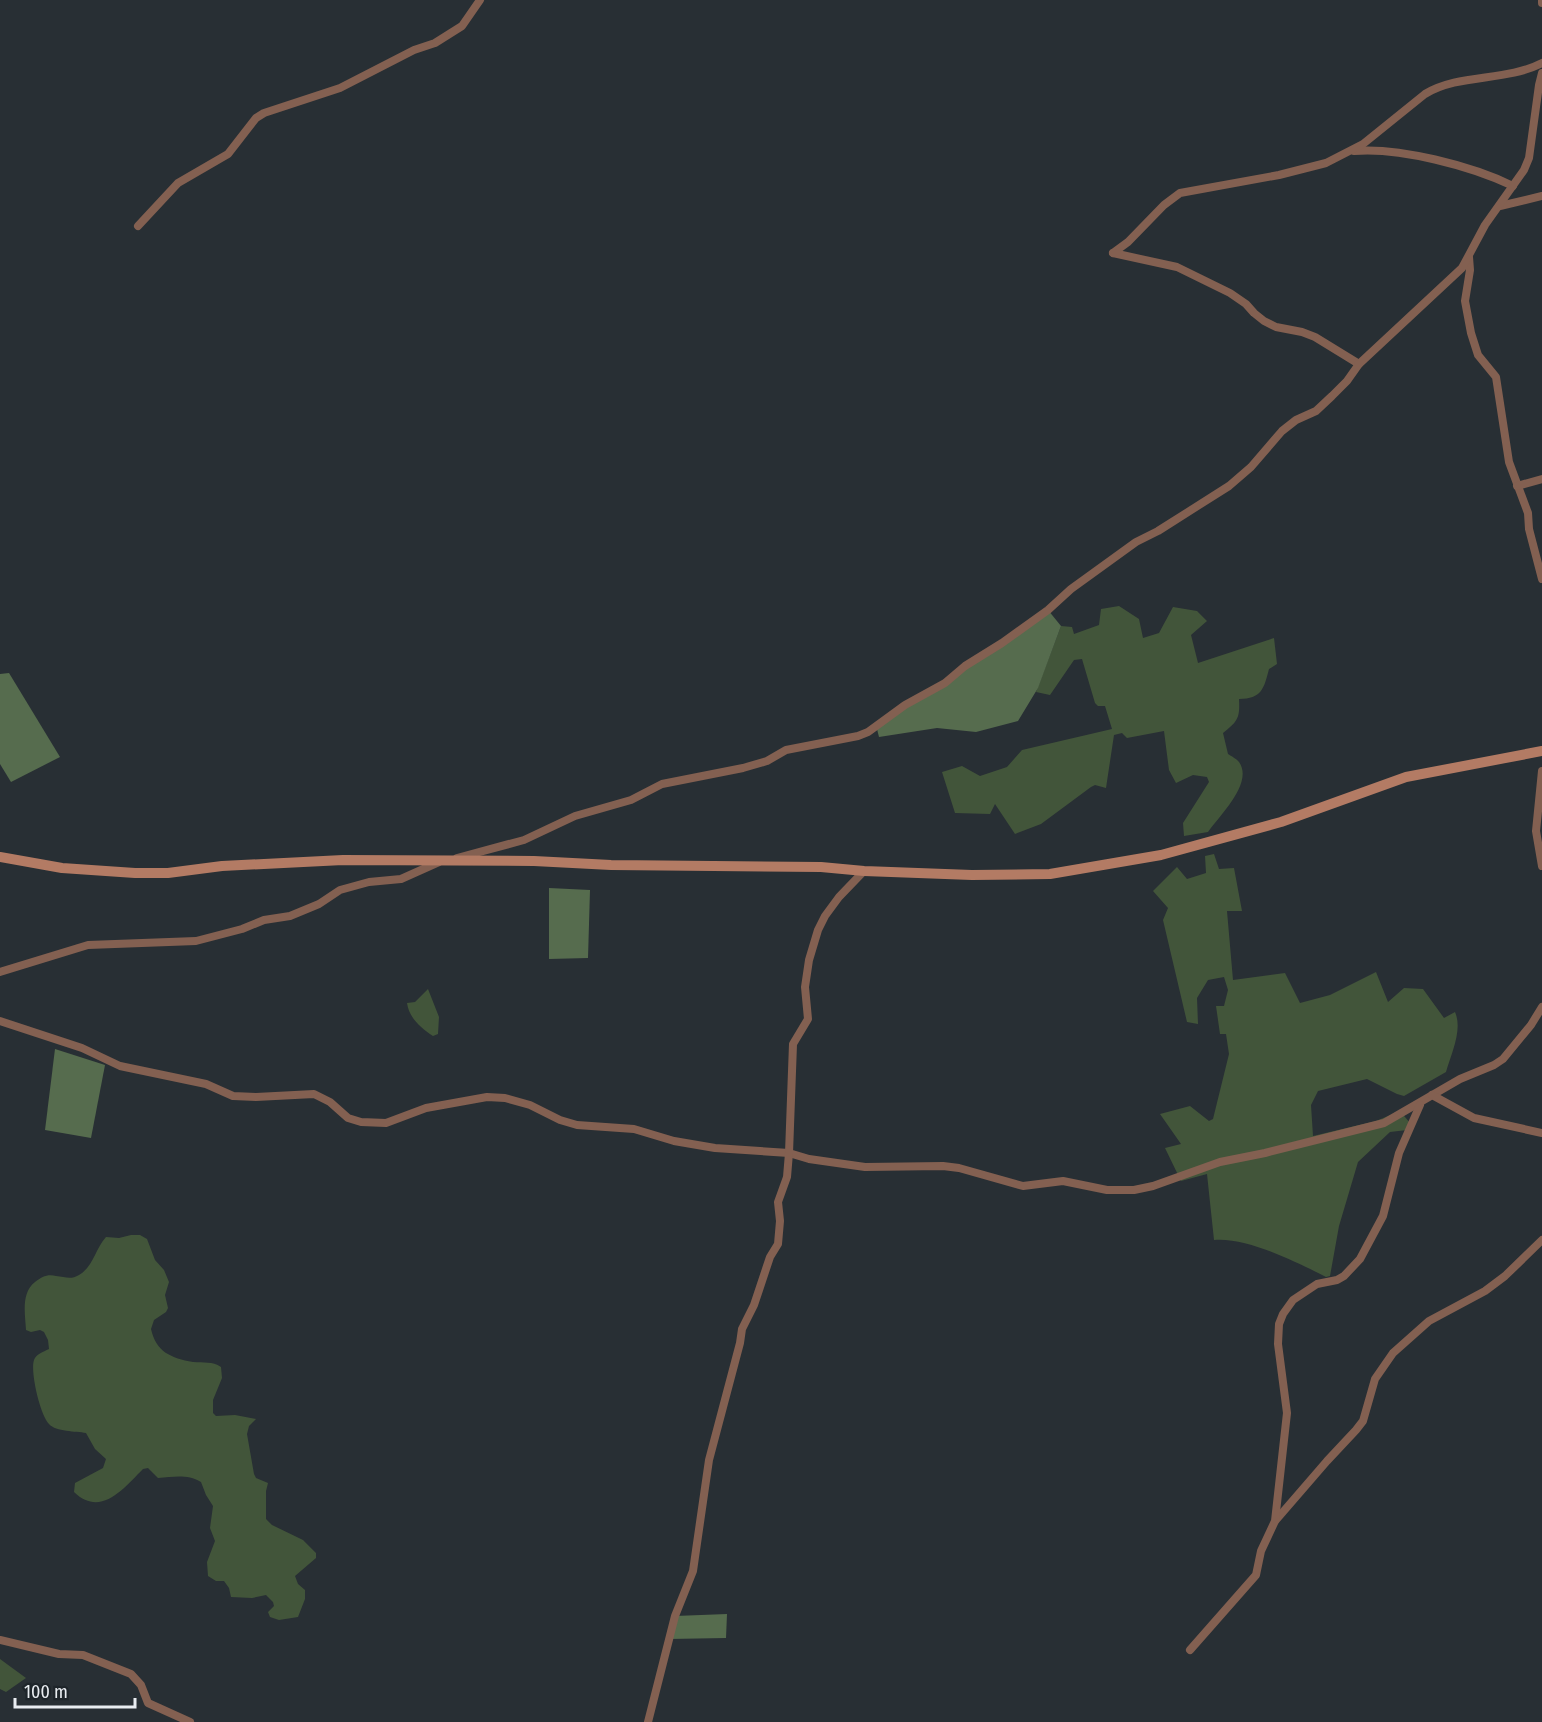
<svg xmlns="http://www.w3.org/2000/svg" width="1542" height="1722" font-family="'Fira Sans Condensed',sans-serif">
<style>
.green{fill:#42553a}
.forest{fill:#566c4e}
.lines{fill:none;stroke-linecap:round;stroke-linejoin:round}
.street{stroke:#836051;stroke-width:8}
.secondary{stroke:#b37b64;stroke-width:10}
</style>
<rect width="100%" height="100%" fill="#282f34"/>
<g class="green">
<path d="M1119,606l20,13 4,19 16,-5 14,-26 24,4 10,10 -16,14 7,28 76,-25 3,26 -8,5c-5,19 -7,30 -30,30 1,19 -1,22 -16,34l5,21c3,2 9,5 11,8 15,21 -20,54 -31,70l-24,4 -1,-13 26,-41 -2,-5 -14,-2 -17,8 -7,-13 -5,-39 -37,7 -5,-5 -8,2 -8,53 -11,-3 -4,2 -50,37 -26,10 -20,-30 -5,10 -35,-1 -13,-41 20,-6 18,10 27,-9 15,-17 90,-21 -7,-23h-7l-3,-3 -13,-44 -8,1 -24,35 -14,-3 25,-66 11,1 2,7 25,-9 2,-16z"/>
<path d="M1214,854l5,15 15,-1 8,43h-15l6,69 52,-7 15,30 30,-8 46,-23 12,30 16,-14 19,1 21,29 11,-6c8,18 -4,42 -9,60l-42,24 -7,-2 -30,-15 -49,12 -7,14 2,31 63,-15 24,-10 10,12 -3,7 -17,2 -32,30 -19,64 -9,50 -4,1c-30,-15 -79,-40 -112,-37l-7,-66 -26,7 -16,-33 16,-4 -21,-30 30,-8 19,15 4,-2 16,-65 -3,-20h-6l-4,-28h8l4,-16 -4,-13 -16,3 -11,18 1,26 -11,-2 -24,-102 5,-12 -15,-17 24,-24 10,12 19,-6 -1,-17z"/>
<path d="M428,989l11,28 -1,17 -5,2c-12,-8 -24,-18 -26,-33l8,-1z"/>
<path d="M131,1235h9l7,4 8,21 9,10 5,12 -4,13 3,13 -2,4 -12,8 -3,9c5,23 20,29 42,33 11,1 19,-1 28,5l1,11 -9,22v13l3,3 19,-1 21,4 -7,7 -2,8 7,40 2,4 12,5 -2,8v28l6,6 31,15 13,13v5l-21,18 3,8 7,6v9l-7,18 -19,3 -9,-3 -2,-5 6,-6 -1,-4 -7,-7 -14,3 -21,-1 -2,-9 -5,-7h-8l-8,-5 -1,-14 8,-21 -5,-13 3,-22 -7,-11 -5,-13c-14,-8 -27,-5 -43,-4l-10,-10 -5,1c-19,19 -42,49 -69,23l1,-9 28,-15 3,-9 -11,-10 -9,-16c-10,-2 -30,-1 -37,-9 -9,-9 -19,-53 -15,-64 2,-6 9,-8 15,-11l-1,-9 -4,-8 -4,-2 -9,2 -5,-2c-1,-17 -5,-37 9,-48 7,-5 12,-8 21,-6 9,1 15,4 23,-1 15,-9 16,-26 27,-38l13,1z"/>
<path d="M0,1659l26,19 -20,14 -6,-3z"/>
</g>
<g class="forest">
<path d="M1048,610l13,16 -23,62 -20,33 -42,11 -39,-4 -58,9 -3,-12z"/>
<path d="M9,673l51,84 -49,25 -11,-18v-90z"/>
<path d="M549,888l41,2 -2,68 -39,1z"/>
<path d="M55,1049l50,16 -14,73 -46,-8z"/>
<path d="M727,1614l-1,24 -57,1 6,-23z"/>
</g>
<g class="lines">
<g class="street">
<path d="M1542,0v3"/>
<path d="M1354,151c45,-4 118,15 159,35"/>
<path d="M1500,206l42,-10"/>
<path d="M138,226l40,-43 50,-29 28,-36 8,-5 76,-25 74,-38 21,-7 27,-17 18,-26"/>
<path d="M1113,253l15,-11 36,-37 16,-12 99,-18 47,-12 37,-19 62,-50c35,-21 80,-12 117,-31"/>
<path d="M1113,253l64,14 53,26 16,11 8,9 10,8 12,6 26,5 13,5 44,27"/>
<path d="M1469,257l1,13 -5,31 6,32 7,22 18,22 13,85 19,51 1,16 13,50"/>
<path d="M1517,486l25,-7"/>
<path d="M1542,771l-6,60 6,35"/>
<path d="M457,858l67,-18 51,-24 56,-16 31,-16 81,-16 24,-7 19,-11 72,-14 10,-4 37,-27 40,-22 20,-17 37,-23 46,-33 23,-21 65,-47 22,-11 71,-45 22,-19 31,-36 14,-11 20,-9 16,-15 15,-15 12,-17 103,-96 23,-43 39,-55 5,-12 10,-73 3,-12"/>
<path d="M0,972l88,-27 108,-4 46,-12 22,-9 26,-4 29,-12 21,-14 29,-8 32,-3 38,-17"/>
<path d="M0,1021l82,27 38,18 86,18 27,12 23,1 58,-3 16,8 18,16 13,4 25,1 40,-15 61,-11 18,1 25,7 30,15 17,5 57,4 40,12 41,7 74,5 20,6 56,8 78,-1 16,2 64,18 40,-5 44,9h27l19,-4 67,-24 45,-9 119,-30 76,-44 34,-14 9,-6 28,-34 11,-18"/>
<path d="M1432,1095l42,23 68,15"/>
<path d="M1276,1520l51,-59 29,-31 7,-9 12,-42 18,-26 36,-32 56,-30 20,-15 37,-36"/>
<path d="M0,1640l59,14 24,1 48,19 10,11 7,18 42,19"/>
<path d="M1190,1650l66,-75 5,-24 14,-30 12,-108 -9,-69 1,-20 4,-10 10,-14 24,-16 20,-4 7,-4 16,-17 23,-43 16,-63 21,-48"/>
<path d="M648,1722l27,-106 18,-45 16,-111 31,-117 2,-14 12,-24 16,-48 8,-13 2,-23 -2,-19 9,-25 2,-24 4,-109 15,-25 -3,-32 4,-27 9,-30 7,-14 14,-19 25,-26"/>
</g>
<path class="secondary" d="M0,857l62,11 73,5h33l54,-7 121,-6 191,1 77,4 210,2 43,4 108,4 78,-1 111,-19 120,-33 125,-45 136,-26"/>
</g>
<path d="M15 1698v9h120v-9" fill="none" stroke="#e9edf1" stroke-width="3"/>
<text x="24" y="1698" font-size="18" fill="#e9edf1" stroke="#1e252a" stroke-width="4.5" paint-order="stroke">100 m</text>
</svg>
